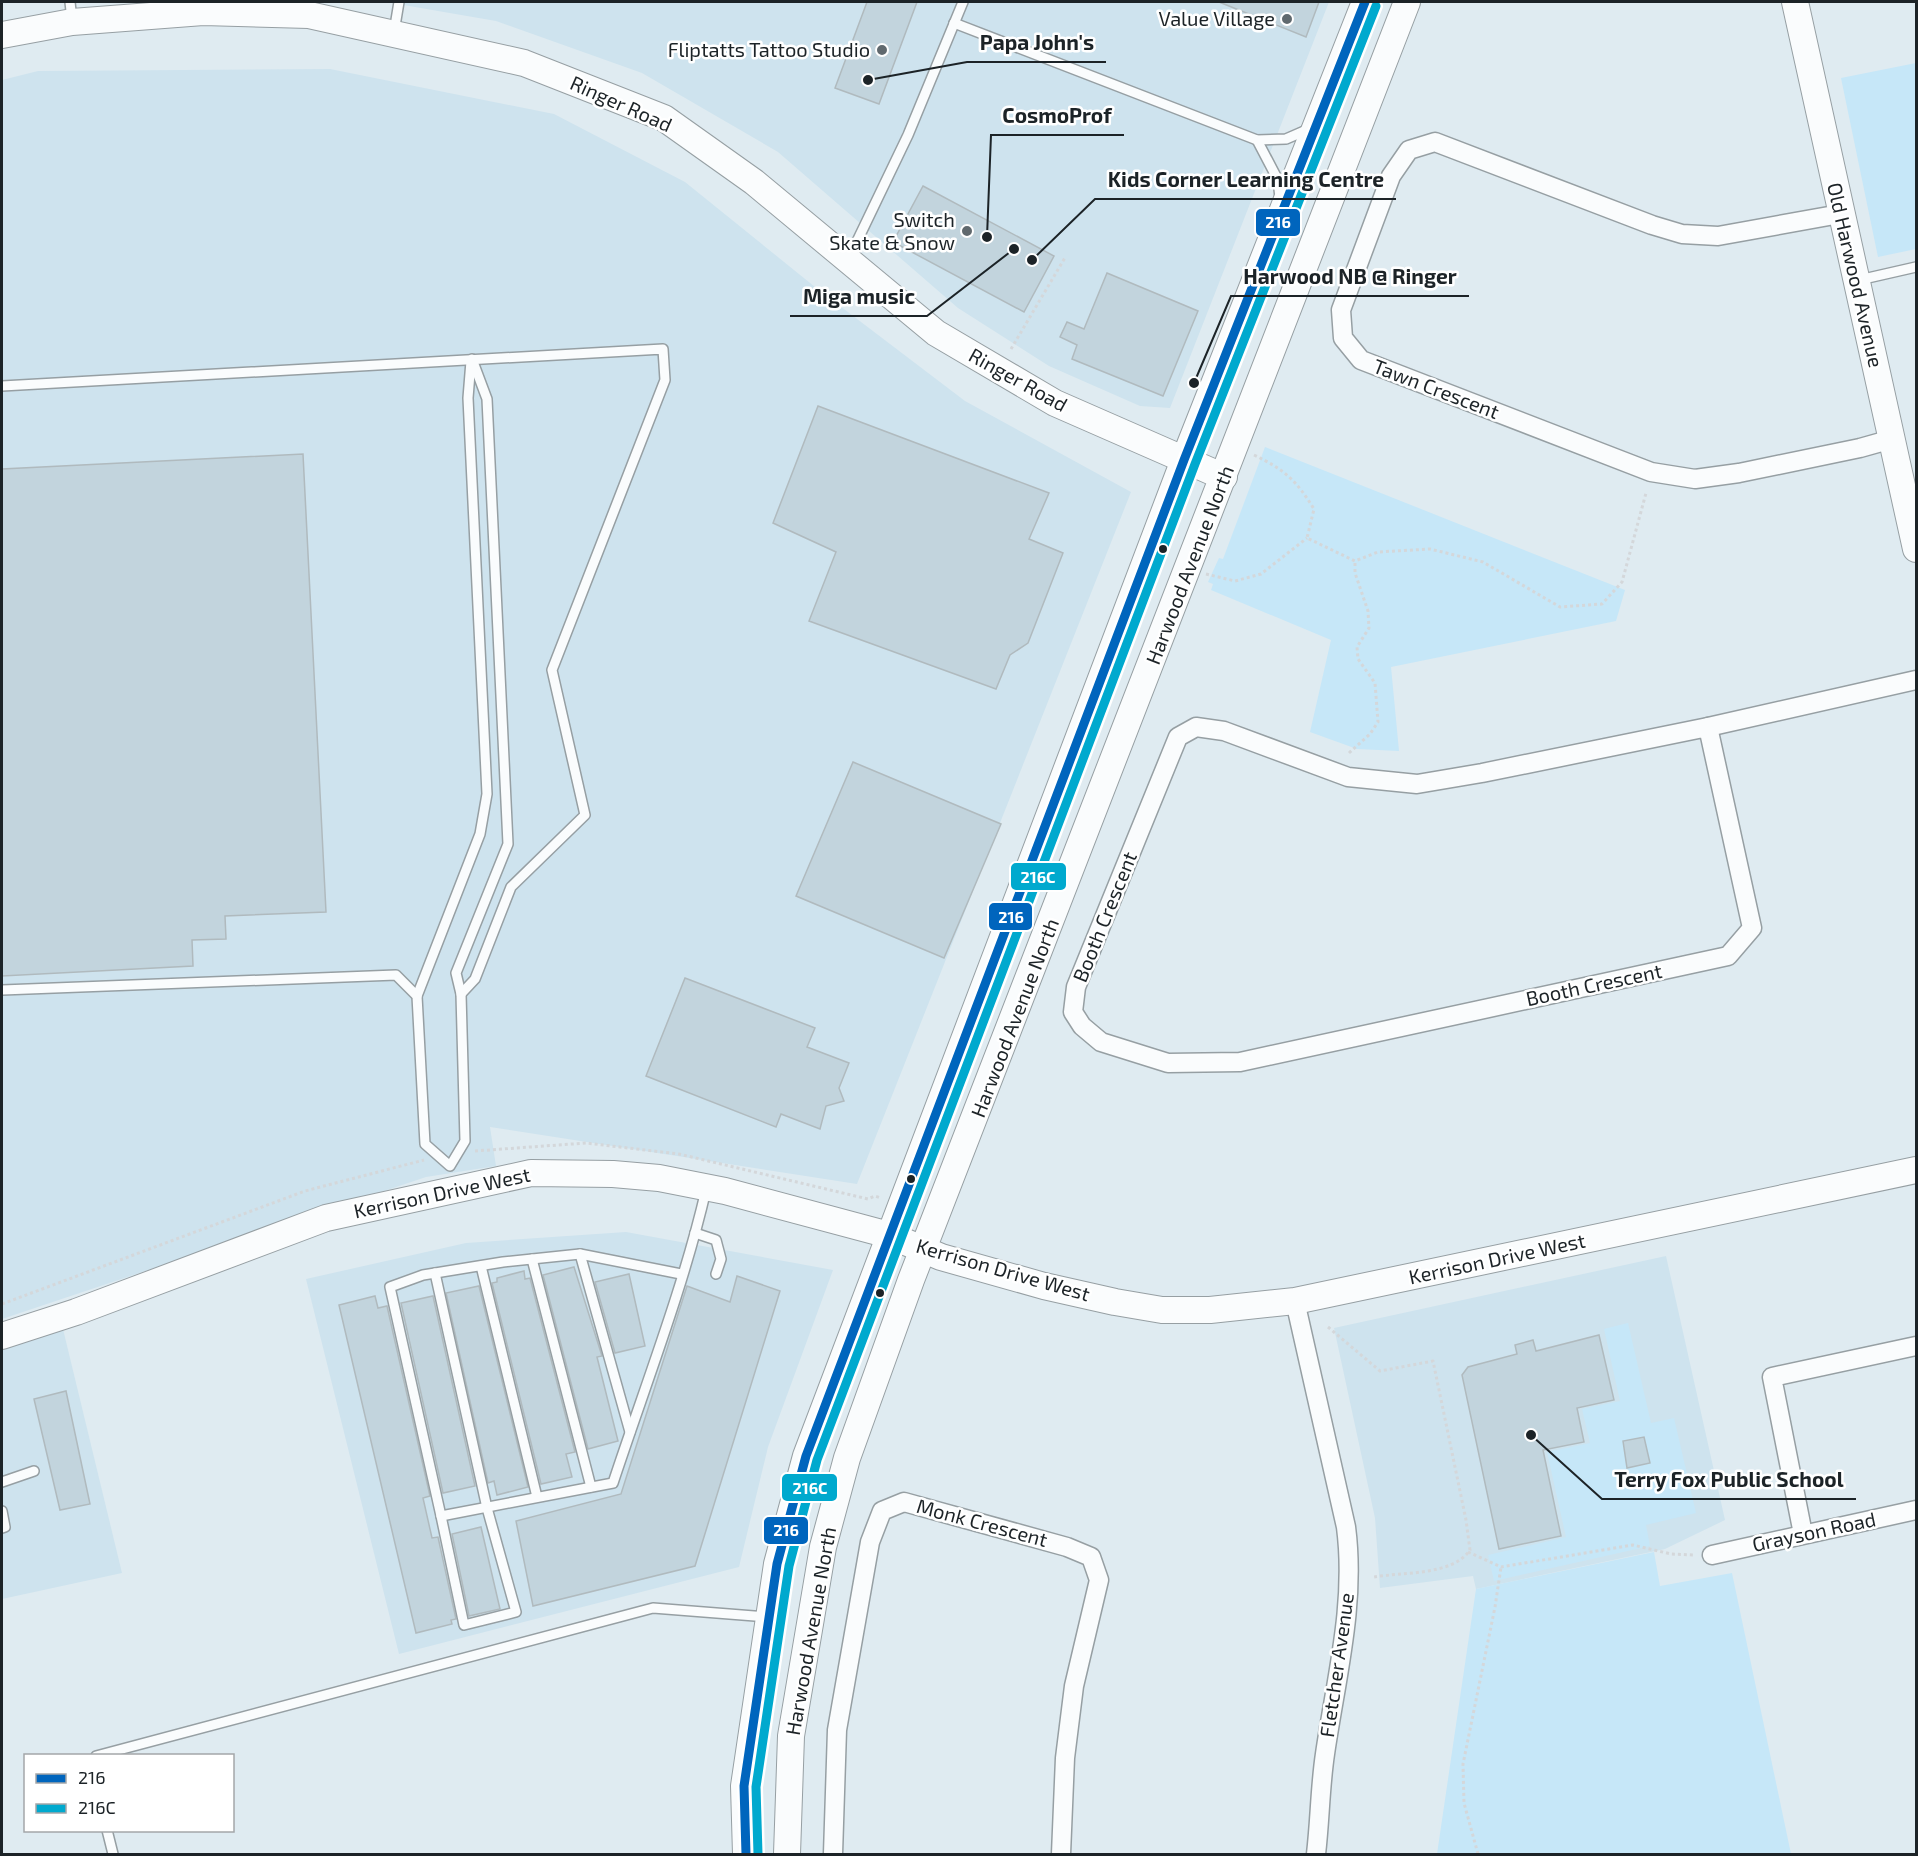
<svg xmlns="http://www.w3.org/2000/svg" width="1918" height="1856" font-family="'Exo 2',sans-serif">
<style>
.built{fill:#cee3ee}
.green{fill:#c6e7f8}
.building{fill:#c2d4dd;stroke:#b0babe;stroke-width:1.5}
.lines{fill:none;stroke-linecap:round;stroke-linejoin:round}
.lane-casing{stroke:#969fa3;stroke-width:12}
.street-casing{stroke:#969fa3;stroke-width:21}
.secondary-casing{stroke:#969fa3;stroke-width:28}
.path{stroke:#d4d7da;stroke-width:3;stroke-dasharray:3 3;stroke-linecap:butt}
.lane{stroke:#fafcfd;stroke-width:9}
.street{stroke:#fafcfd;stroke-width:18}
.secondary{stroke:#fafcfd;stroke-width:26}
.bus-1-casing{stroke:#fff;stroke-width:14}
.bus-2-casing{stroke:#fff;stroke-width:14}
.bus-1{stroke:#0065bd;stroke-width:9}
.bus-2{stroke:#00a9ce;stroke-width:9}
.poi-dot{fill:#60696e;stroke:#fff;stroke-width:2}
.bus-dot{fill:#1c2327;stroke:#fff;stroke-width:2}
.labels{text-anchor:middle;stroke-width:5;stroke-linejoin:round;paint-order:stroke}
.poi-label{font-size:20px;fill:#1c2327;stroke:#fff;text-anchor:end}
.street-label{font-size:20px;fill:#1c2327;stroke:#fff}
.leader{fill:none;stroke:#1c2327;stroke-width:2}
.callout-dot{fill:#1c2327;stroke:#fff;stroke-width:2}
.callout-label{font-size:21px;text-anchor:middle;font-weight:bold;fill:#1c2327;stroke:#fff;stroke-width:5;stroke-linejoin:round;paint-order:stroke}
.line-badge{stroke:#fff;stroke-width:2}
.badge-label{font-size:16px;text-anchor:middle;font-weight:bold;fill:#fff}
</style>
<rect width="100%" height="100%" fill="#dfebf1"/>
<g class="built">
<path d="M386,2h943l-159,406 -30,-2 -91,-40 -91,-58 -180,-156 -136,-79 -146,-52z"/>
<path d="M330,69l224,45 131,68 130,105 150,114 166,91 -274,692 -367,-57 6,39 -70,11 -424,142v-1239l36,-9z"/>
<path d="M626,1232l207,38 -65,177 -29,120 -340,87 -93,-375 160,-36z"/>
<path d="M1666,1256l59,264 -60,29 -189,40 -3,-13 -93,12 -5,-70 -41,-190z"/>
<path d="M62,1325l60,248 -120,26v-251z"/>
</g>
<g class="green">
<path d="M1916,63v186l-38,8 -37,-179z"/>
<path d="M1265,447l360,143 -9,31 -225,46 8,84 -42,-2 -47,-17 21,-92 -120,-50 2,-6 -5,-2 11,-24 4,1z"/>
<path d="M1628,1323l23,100 23,-5 22,95 -50,12 4,21 -156,35 -6,-26 78,-18 -19,-85 43,-9 -8,-34 38,-8 -16,-72z"/>
<path d="M1654,1552l6,34 72,-13 59,281h-354l39,-265z"/>
</g>
<g class="building">
<path d="M867,2h50l-38,102 -44,-16z"/>
<path d="M1219,2h100l-13,35z"/>
<path d="M923,186l131,70 -30,56 -131,-70z"/>
<path d="M1107,273l91,38 -35,85 -91,-37 5,-14 -17,-8 7,-15 17,7z"/>
<path d="M818,406l231,87 -20,46 34,14 -35,90 -18,12 -14,34 -187,-68 27,-69 -63,-29z"/>
<path d="M303,454l23,458 -101,4 1,23 -34,1 1,26 -191,10v-507z"/>
<path d="M853,762l148,62 -57,134 -148,-62z"/>
<path d="M685,978l130,50 -8,19 42,16 -10,25 5,13 -18,5 -6,23 -39,-15 -5,13 -130,-51z"/>
<path d="M574,1267l28,89 -5,1 21,84 -30,8 -45,-174z"/>
<path d="M524,1271l1,8 5,-1 45,174 -9,2 6,23 -31,7 -49,-201 5,-1v-4z"/>
<path d="M629,1274l16,72 -30,7 -20,-71z"/>
<path d="M737,1276l43,15 -85,275 -162,40 -17,-85 105,-27 66,-208 43,16z"/>
<path d="M479,1286l49,201 -31,8 -3,-14 -6,2 -42,-190z"/>
<path d="M375,1296l3,12 9,-2 43,190 -7,2 9,40 6,-1 18,82 -5,1 1,4 -36,9 -77,-328z"/>
<path d="M433,1296l42,190 -32,7 -42,-190z"/>
<path d="M1599,1335l15,65 -37,8 7,34 -41,8 18,86 -62,13 -37,-174 6,-8 49,-13 -2,-9 18,-5 3,11z"/>
<path d="M66,1391l24,113 -30,6 -26,-111z"/>
<path d="M1644,1437l6,26 -23,5 -4,-27z"/>
<path d="M481,1527l19,82 -31,7 -17,-82z"/>
</g>
<g class="lines">
<g class="lane-casing">
<g id="lane">
<path d="M70,2l2,18"/>
<path d="M954,23l303,117 29,-1 23,-10"/>
<path d="M394,32l5,-30"/>
<path d="M1257,140l21,40 2,18"/>
<path d="M849,258l59,-123 55,-133"/>
<path d="M1859,280l57,-13"/>
<path d="M2,386l661,-37 2,31 -113,290 33,145 -74,72 -36,92 -14,15"/>
<path d="M2,990l394,-15 21,21 8,148 25,22 15,-25 -4,-147 -5,-21 52,-129 -21,-445 -15,-40"/>
<path d="M417,996l63,-162 7,-40 -19,-396 3,-37"/>
<path d="M695,1233l21,7 5,19 -5,15"/>
<path d="M580,1254l50,178"/>
<path d="M532,1259l59,228"/>
<path d="M481,1266l56,231"/>
<path d="M435,1273l52,235 29,104 -52,13 -23,-109"/>
<path d="M681,1274l-101,-20 -77,8 -80,13 -33,12 51,229 172,-33c32,-97 70,-194 93,-293"/>
<path d="M2,1482l32,-11"/>
<path d="M2,1511l3,16 -3,1"/>
<path d="M96,1756l557,-148 114,9"/>
<path d="M107,1830l6,24"/>
</g>
</g>
<g class="street-casing">
<g id="street">
<path d="M1840,214l-122,22 -36,-2 -30,-9 -217,-83 -26,8 -18,26 -50,134 2,28 18,22 290,112 44,7 44,-6 121,-25 32,-9"/>
<path d="M1196,727l28,4 124,46 69,7 65,-11 226,-46 44,201 -24,28 -488,106 -72,1 -67,-21 -19,-16 -9,-14 3,-25 102,-250z"/>
<path d="M1708,727l208,-47"/>
<path d="M1295,1301l51,226c10,77 -10,151 -21,227 -5,33 -5,67 -9,100"/>
<path d="M1803,1534l-31,-157 144,-31"/>
<path d="M1712,1555l204,-45"/>
<path d="M833,1854l4,-124 33,-188 12,-31 22,-9 163,45 24,10 8,23 -25,106 -9,72 -4,96"/>
</g>
</g>
<g class="secondary-casing">
<g id="secondary">
<path d="M1795,2l121,547"/>
<path d="M2,35l70,-13 131,-10 106,3 215,48 140,55 90,64 182,151 119,70 169,74"/>
<path d="M2,1336l74,-24 250,-94 205,-45 82,1 46,4 66,13 164,44 52,22 103,29 71,16 47,8h48l85,-9 621,-131"/>
<path d="M746,1854l-2,-68 33,-222 29,-108 378,-996 181,-458"/>
<path d="M787,1854l4,-118 32,-189 24,-89 64,-178 496,-1278"/>
</g>
</g>
<g class="path">
<path d="M1011,349l55,-93"/>
<path d="M1254,455c31,15 42,25 60,54l-7,29 48,23 23,-9 52,-3 53,13 77,45 42,-3 20,-22 24,-89"/>
<path d="M1206,574l29,7 26,-7 46,-36"/>
<path d="M1349,753l21,-19 8,-12 -3,-39 -17,-24 -1,-12 12,-19 -1,-17 -13,-38v-12"/>
<path d="M475,1151l111,-8 93,11 189,45 7,-3 6,2"/>
<path d="M2,1304l303,-113 119,-31"/>
<path d="M1328,1327l52,44 53,-10 33,159 4,30c-18,26 -68,22 -96,27"/>
<path d="M1468,1552l33,15 132,-22 38,9 24,1"/>
<path d="M1478,1854l-14,-51 -1,-39 32,-157 6,-40"/>
</g>
<use href="#lane" class="lane"/>
<use href="#street" class="street"/>
<use href="#secondary" class="secondary"/>
<g class="bus-1-casing">
<path id="bus-1" d="M746,1854l-2,-68 33,-222 29,-108 378,-996 181,-458"/>
</g>
<g class="bus-2-casing">
<path id="bus-2" d="M758,1854l-2,-67 33,-221 28,-106 378,-996 181,-458"/>
</g>
<use href="#bus-1" class="bus-1"/>
<use href="#bus-2" class="bus-2"/>
</g>
<g class="poi-dot">
<circle cx="1287" cy="19" r="6"/>
<circle cx="882" cy="50" r="6"/>
<circle cx="967" cy="231" r="6"/>
</g>
<g class="bus-dot">
<circle cx="1163" cy="549" r="5"/>
<circle cx="911" cy="1179" r="5"/>
<circle cx="880" cy="1293" r="5"/>
</g>
<g class="labels">
<g class="poi-label">
<text x="1275" y="26">Value Village</text>
<text x="870" y="57">Fliptatts Tattoo Studio</text>
<text x="955" y="227">Switch<tspan x="955" dy="23">Skate &amp; Snow</tspan></text>
</g>
<g class="street-label">
<text transform="translate(621 104) rotate(24)" y="7">Ringer Road</text>
<text transform="translate(1855 275) rotate(77)" y="7">Old Harwood Avenue</text>
<text transform="translate(1018 380) rotate(29)" y="7">Ringer Road</text>
<text transform="translate(1436 389) rotate(21)" y="7">Tawn Crescent</text>
<text transform="translate(1190 565) rotate(-69)" y="7">Harwood Avenue North</text>
<text transform="translate(1105 917) rotate(-68)" y="7">Booth Crescent</text>
<text transform="translate(1594 985) rotate(-12)" y="7">Booth Crescent</text>
<text transform="translate(1015 1018) rotate(-69)" y="7">Harwood Avenue North</text>
<text transform="translate(442 1193) rotate(-12)" y="7">Kerrison Drive West</text>
<text transform="translate(1497 1259) rotate(-12)" y="7">Kerrison Drive West</text>
<text transform="translate(1003 1270) rotate(16)" y="7">Kerrison Drive West</text>
<text transform="translate(982 1523) rotate(15)" y="7">Monk Crescent</text>
<text transform="translate(1814 1532) rotate(-12)" y="7">Grayson Road</text>
<text transform="translate(811 1631) rotate(-80)" y="7">Harwood Avenue North</text>
<text transform="translate(1337 1665) rotate(-82)" y="7">Fletcher Avenue</text>
</g>
</g>
<path class="leader" d="M868 80L967 62H1106M987 237L991 135H1124M1032 260L1095 199H1396M1194 383L1231 296H1469M1014 249L927 316H790M1531 1435L1602 1499H1856"/>
<g class="callout-dot">
<circle cx="868" cy="80" r="6"/>
<circle cx="987" cy="237" r="6"/>
<circle cx="1032" cy="260" r="6"/>
<circle cx="1194" cy="383" r="6"/>
<circle cx="1014" cy="249" r="6"/>
<circle cx="1531" cy="1435" r="6"/>
</g>
<g class="callout-label">
<text x="1037" y="50">Papa John's</text>
<text x="1057" y="123">CosmoProf</text>
<text x="1246" y="187">Kids Corner Learning Centre</text>
<text x="1350" y="284">Harwood NB @ Ringer</text>
<text x="859" y="304">Miga music</text>
<text x="1729" y="1487">Terry Fox Public School</text>
</g>
<g class="line-badge">
<rect x="1255" y="208" width="46" height="29" rx="6" fill="#0065bd"/>
<rect x="1010" y="862" width="57" height="29" rx="6" fill="#00a9ce"/>
<rect x="988" y="902" width="45" height="29" rx="6" fill="#0065bd"/>
<rect x="781" y="1473" width="57" height="29" rx="6" fill="#00a9ce"/>
<rect x="763" y="1516" width="46" height="29" rx="6" fill="#0065bd"/>
</g>
<g class="badge-label">
<text x="1278" y="228">216</text>
<text x="1038" y="883">216C</text>
<text x="1011" y="923">216</text>
<text x="810" y="1494">216C</text>
<text x="786" y="1536">216</text>
</g>
<rect width="1918" height="1856" fill="none" stroke="#1c2327" stroke-width="6"/>
<rect x="24" y="1754" width="210" height="78" fill="#ffffff" stroke="#a4a7a9" stroke-width="1.5"/>
<rect x="36" y="1774" width="30" height="9" fill="#0065bd" stroke="#a4a7a9" stroke-width="1.5"/>
<text x="78" y="1784" font-size="18" fill="#1c2327">216</text>
<rect x="36" y="1804" width="30" height="9" fill="#00a9ce" stroke="#a4a7a9" stroke-width="1.5"/>
<text x="78" y="1814" font-size="18" fill="#1c2327">216C</text>
</svg>
